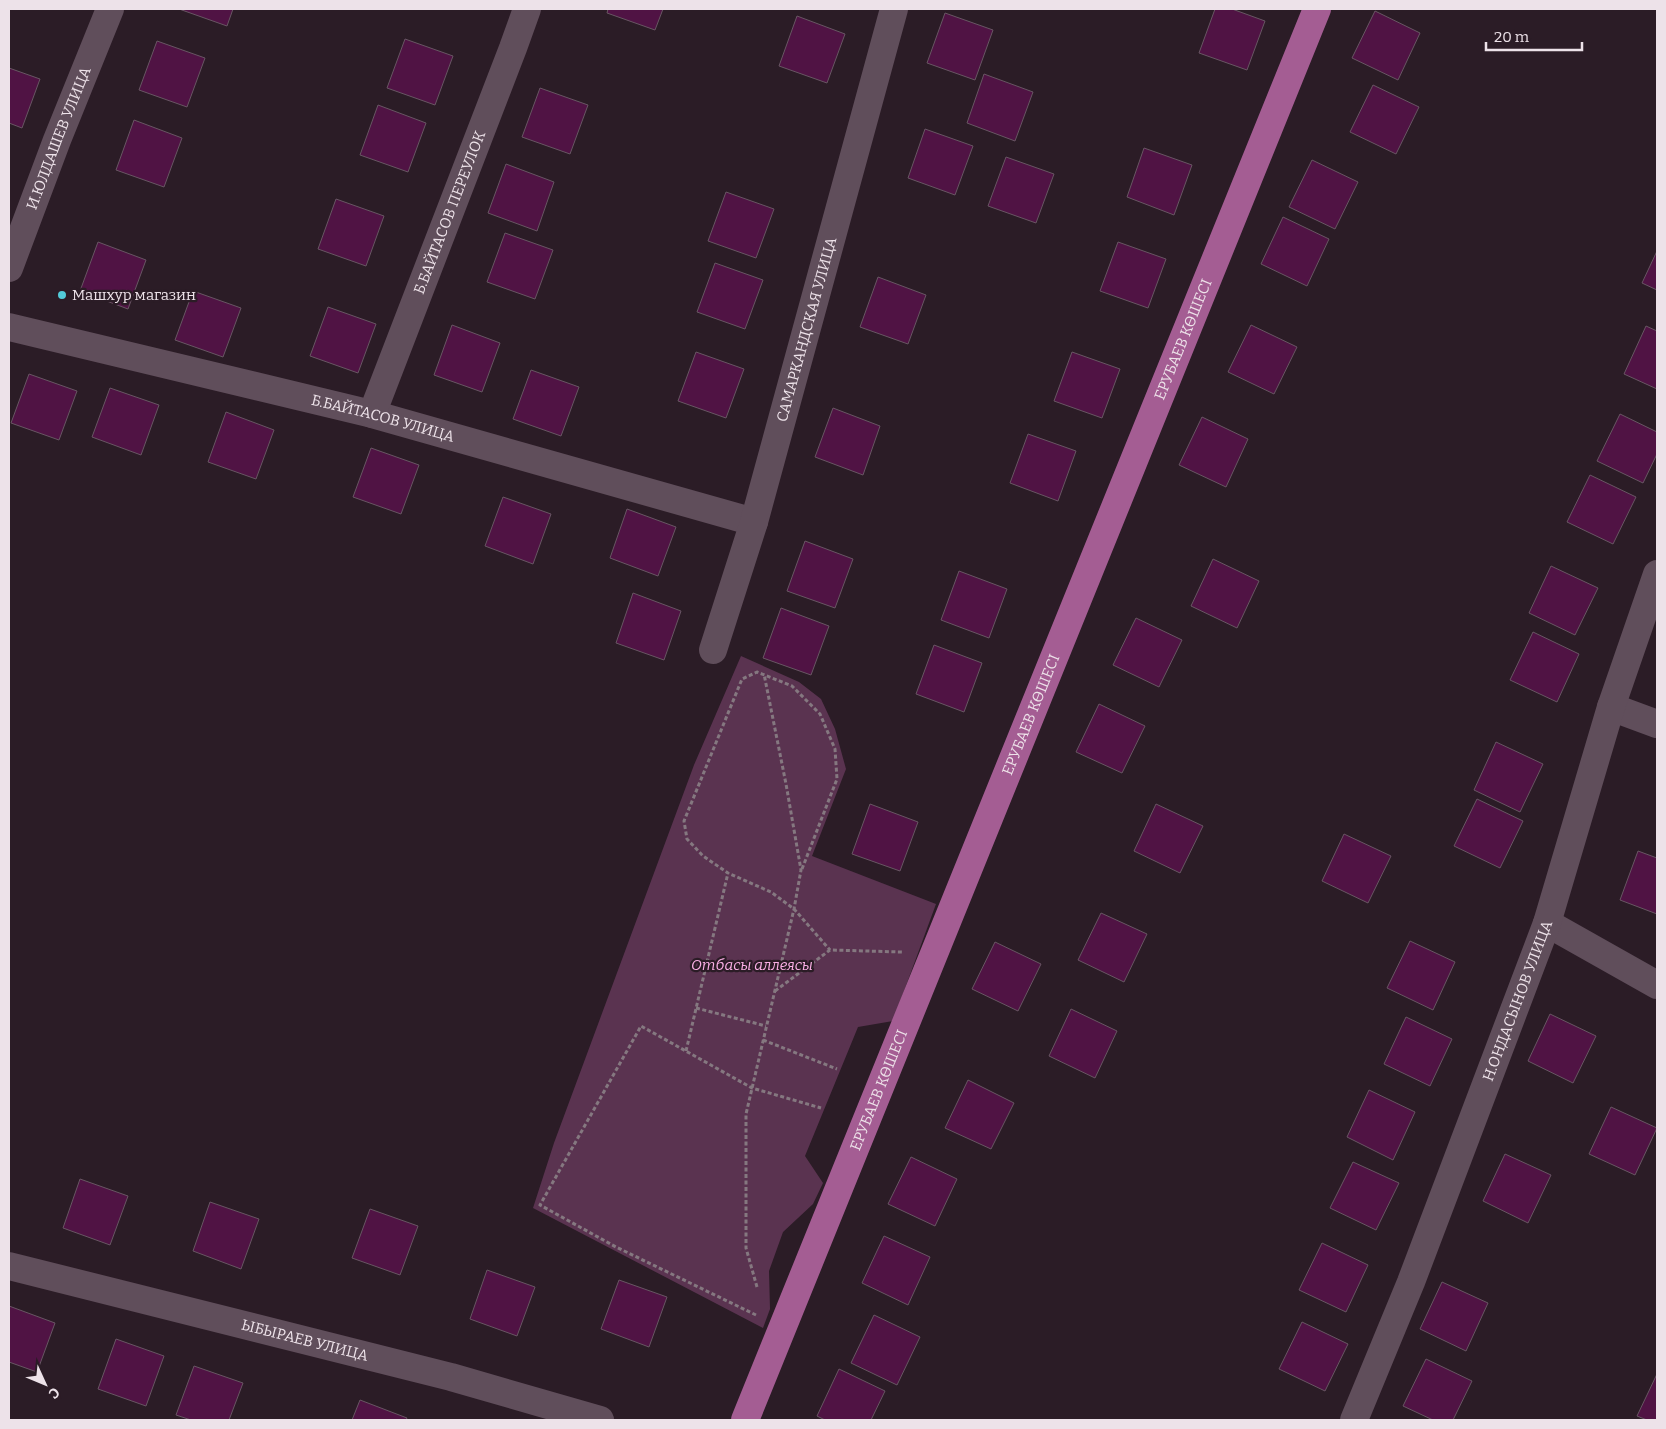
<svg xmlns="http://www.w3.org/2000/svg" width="1666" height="1429" font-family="Bitter,serif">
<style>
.green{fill:#5a3350}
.building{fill:#501344;stroke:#685663}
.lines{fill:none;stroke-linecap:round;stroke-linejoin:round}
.path{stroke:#857880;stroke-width:3;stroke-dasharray:4 2.5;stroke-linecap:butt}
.minor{stroke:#604e5b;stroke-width:28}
.major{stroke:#a45d93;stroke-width:28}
.poi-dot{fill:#52cbd9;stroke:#2b1c26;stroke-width:2}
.labels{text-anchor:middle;stroke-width:4.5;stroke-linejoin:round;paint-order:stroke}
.street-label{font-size:15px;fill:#ede2e9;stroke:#2b1c26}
.poi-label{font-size:15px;fill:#ede2e9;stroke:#2b1c26;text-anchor:start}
.park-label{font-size:15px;font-style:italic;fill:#faafe5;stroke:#2b1c26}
</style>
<rect width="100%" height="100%" fill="#2b1c26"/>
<path class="green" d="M741,656l58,26 22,17 14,30 11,40 -34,87 124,48 -43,117 -35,6 -53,129 18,27 -10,21 -30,28 -14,39 1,38 -7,19 -230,-120 21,-65 140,-378z"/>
<g class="building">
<path d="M179,9h54l-6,17z"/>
<path d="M608,9h55l-8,21 -48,-17z"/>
<path d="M1215,9h17l33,12 -18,49 -48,-17z"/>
<path d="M1375,11l45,22 -22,47 -46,-22z"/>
<path d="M945,13l48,17 -18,50 -48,-17z"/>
<path d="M797,16l48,18 -18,49 -48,-17z"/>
<path d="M405,39l48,17 -18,49 -48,-17z"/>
<path d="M157,41l48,17 -18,49 -48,-17z"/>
<path d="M9,68l31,11 -18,49 -13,-5z"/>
<path d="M984,74l49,18 -18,49 -48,-18z"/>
<path d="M1373,85l46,22 -23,47 -46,-22z"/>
<path d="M540,88l48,17 -18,49 -48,-17z"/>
<path d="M378,105l48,18 -18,49 -48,-17z"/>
<path d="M134,120l48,18 -18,49 -48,-17z"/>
<path d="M925,129l48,17 -18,49 -47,-17z"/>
<path d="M1144,148l48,17 -18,50 -47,-18z"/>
<path d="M1006,157l48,17 -18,49 -48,-17z"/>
<path d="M1312,160l46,22 -23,47 -46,-22z"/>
<path d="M506,164l48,18 -17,49 -49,-18z"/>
<path d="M726,192l48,17 -18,49 -48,-17z"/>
<path d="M336,199l48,17 -18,50 -48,-17z"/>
<path d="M1283,217l46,22 -22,47 -46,-22z"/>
<path d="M505,233l48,17 -18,49 -48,-17z"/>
<path d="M98,242l48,18 -18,49 -48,-18z"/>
<path d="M1118,242l48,17 -18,49 -48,-17z"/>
<path d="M1657,251v39l-15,-7z"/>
<path d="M715,263l48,17 -18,49 -48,-17z"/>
<path d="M878,277l48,18 -18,49 -48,-17z"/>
<path d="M193,291l48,17 -18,49 -48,-17z"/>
<path d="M328,307l48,17 -18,49 -48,-17z"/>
<path d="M452,325l48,18 -18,49 -48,-17z"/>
<path d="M1251,325l46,22 -23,47 -46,-22z"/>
<path d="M1646,326l11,5v58l-33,-15z"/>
<path d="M696,352l48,17 -18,49 -48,-17z"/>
<path d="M1072,352l48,17 -18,49 -48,-17z"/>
<path d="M531,370l48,17 -18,49 -48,-17z"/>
<path d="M29,374l48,17 -18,49 -48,-17z"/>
<path d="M110,388l49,17 -18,50 -49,-18z"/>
<path d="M833,408l47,18 -17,49 -48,-18z"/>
<path d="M226,412l48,18 -18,49 -48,-17z"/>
<path d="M1620,414l37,18v22l-14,29 -46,-22z"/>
<path d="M1202,417l46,22 -22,48 -47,-22z"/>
<path d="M1028,434l48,17 -18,50 -48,-18z"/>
<path d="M371,448l48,17 -18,49 -48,-17z"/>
<path d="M1590,475l46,22 -23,47 -46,-22z"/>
<path d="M503,497l48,17 -18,50 -48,-18z"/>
<path d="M627,509l49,18 -18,49 -48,-18z"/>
<path d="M805,541l48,18 -18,49 -48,-17z"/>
<path d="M1213,559l46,22 -22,47 -46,-22z"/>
<path d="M1551,566l47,22 -23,47 -46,-22z"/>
<path d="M959,571l48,18 -18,49 -48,-18z"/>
<path d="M633,593l48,18 -17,49 -48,-17z"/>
<path d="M781,608l48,18 -18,49 -48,-17z"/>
<path d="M1136,618l46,22 -23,47 -46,-22z"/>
<path d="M1533,632l46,22 -22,48 -47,-22z"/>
<path d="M934,645l48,18 -18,49 -48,-18z"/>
<path d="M1099,704l46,22 -23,47 -46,-21z"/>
<path d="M1496,742l47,22 -23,48 -46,-22z"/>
<path d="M1477,799l46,22 -23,47 -46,-22z"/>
<path d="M870,804l48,18 -18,49 -48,-17z"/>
<path d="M1156,804l47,22 -23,47 -46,-22z"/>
<path d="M1344,834l47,22 -23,47 -46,-22z"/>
<path d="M1638,851l19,7v56l-37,-14z"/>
<path d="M1101,913l46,21 -23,48 -46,-22z"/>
<path d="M1410,941l45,21 -22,48 -46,-22z"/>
<path d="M995,942l46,22 -23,47 -46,-22z"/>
<path d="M1071,1009l46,22 -22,47 -46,-22z"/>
<path d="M1550,1014l46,22 -23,47 -45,-22z"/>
<path d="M1406,1017l46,22 -22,47 -46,-22z"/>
<path d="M968,1080l46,23 -23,46 -46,-21z"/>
<path d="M1369,1090l46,22 -22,48 -46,-23z"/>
<path d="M1611,1107l46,21 -22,47 -46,-21z"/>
<path d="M1505,1154l46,21 -23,48 -45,-22z"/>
<path d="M911,1157l46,22 -22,47 -47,-22z"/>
<path d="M1353,1162l46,21 -23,47 -46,-22z"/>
<path d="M80,1179l48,17 -18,49 -47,-17z"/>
<path d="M210,1202l49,17 -18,50 -48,-18z"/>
<path d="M370,1209l48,17 -18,49 -48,-17z"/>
<path d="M884,1236l46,21 -22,48 -46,-22z"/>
<path d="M1322,1243l46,22 -22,47 -47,-22z"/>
<path d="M487,1270l48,17 -18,49 -47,-17z"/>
<path d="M619,1280l48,17 -18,50 -48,-18z"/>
<path d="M1442,1282l46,21 -22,48 -46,-22z"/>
<path d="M9,1306l46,17 -18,49 -28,-10z"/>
<path d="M874,1315l46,22 -23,48 -46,-22z"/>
<path d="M1302,1322l46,22 -23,47 -46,-22z"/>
<path d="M116,1339l48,17 -18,50 -48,-17z"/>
<path d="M1426,1359l46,22 -19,39h-20l-30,-14z"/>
<path d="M194,1366l49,17 -14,37h-38l-15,-5z"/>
<path d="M839,1369l46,22 -14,29h-46l-8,-4z"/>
<path d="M1657,1374v46h-10l-10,-4z"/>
<path d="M360,1400l47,18 -1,2h-54z"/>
</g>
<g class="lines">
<g class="path">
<path d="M802,869l35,-90 -2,-30 -15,-35 -28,-28 -35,-14 -15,7 -58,142 3,18 16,17 25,17 43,19 23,17 36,41"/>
<path d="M775,991l55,-41 72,2"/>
<path d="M696,1008l70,18"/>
<path d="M763,1040l74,29"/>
<path d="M686,1051l42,-178"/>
<path d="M757,1287l-11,-39v-134l48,-205 7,-39 -15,-86 -22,-110"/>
<path d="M756,1315l-140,-68 -76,-42 101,-179 111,62 69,20"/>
</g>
<g class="minor">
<path id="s1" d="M9,268l48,-128 53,-131"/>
<path id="s2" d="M9,327l363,87 382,108"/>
<path id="s3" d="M372,414l141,-366 14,-39"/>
<path id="s4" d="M713,650l41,-128 140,-513"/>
<path d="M1611,707l46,17"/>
<path d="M1547,923l110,62"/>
<path id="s5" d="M9,1266l442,111 149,43"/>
<path id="s6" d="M1354,1420l57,-138 136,-359 64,-216 46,-133"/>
</g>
<path class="major" id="s7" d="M745,1420l572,-1411"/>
</g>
<circle class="poi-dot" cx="62" cy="295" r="5"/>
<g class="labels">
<g class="street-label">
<text dy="5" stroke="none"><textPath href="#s1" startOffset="139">И.ЮЛДАШЕВ УЛИЦА</textPath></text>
<text dy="5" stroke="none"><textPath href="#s3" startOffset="216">Б.БАЙТАСОВ ПЕРЕУЛОК</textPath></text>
<text dy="5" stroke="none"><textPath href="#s4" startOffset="334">САМАРКАНДСКАЯ УЛИЦА</textPath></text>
<text dy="5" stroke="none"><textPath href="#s7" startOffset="1166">ЕРУБАЕВ КӨШЕСІ</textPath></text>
<text dy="5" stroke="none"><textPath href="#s2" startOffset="385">Б.БАЙТАСОВ УЛИЦА</textPath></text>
<text dy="5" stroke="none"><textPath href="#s7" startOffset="761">ЕРУБАЕВ КӨШЕСІ</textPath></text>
<text dy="5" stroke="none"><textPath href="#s6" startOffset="450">Н.ОНДАСЫНОВ УЛИЦА</textPath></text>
<text dy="5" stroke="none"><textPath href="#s7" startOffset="356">ЕРУБАЕВ КӨШЕСІ</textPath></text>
<text dy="5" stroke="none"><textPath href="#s5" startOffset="305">ЫБЫРАЕВ УЛИЦА</textPath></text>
</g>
<g class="poi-label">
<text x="72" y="300">Машхур магазин</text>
</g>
<g class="park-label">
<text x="752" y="970">Отбасы аллеясы</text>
</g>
</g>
<rect width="1666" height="1429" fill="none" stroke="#ede2e9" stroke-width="20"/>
<g transform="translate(45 1384) rotate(134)" stroke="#2b1c26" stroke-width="4" paint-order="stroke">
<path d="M0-4L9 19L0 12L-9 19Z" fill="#ede2e9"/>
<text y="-8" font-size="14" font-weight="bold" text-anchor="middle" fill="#ede2e9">С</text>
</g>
<path d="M1486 42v8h96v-8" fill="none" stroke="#ede2e9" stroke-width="2.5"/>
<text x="1494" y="42" font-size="15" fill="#ede2e9" stroke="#2b1c26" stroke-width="4" paint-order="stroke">20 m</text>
</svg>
